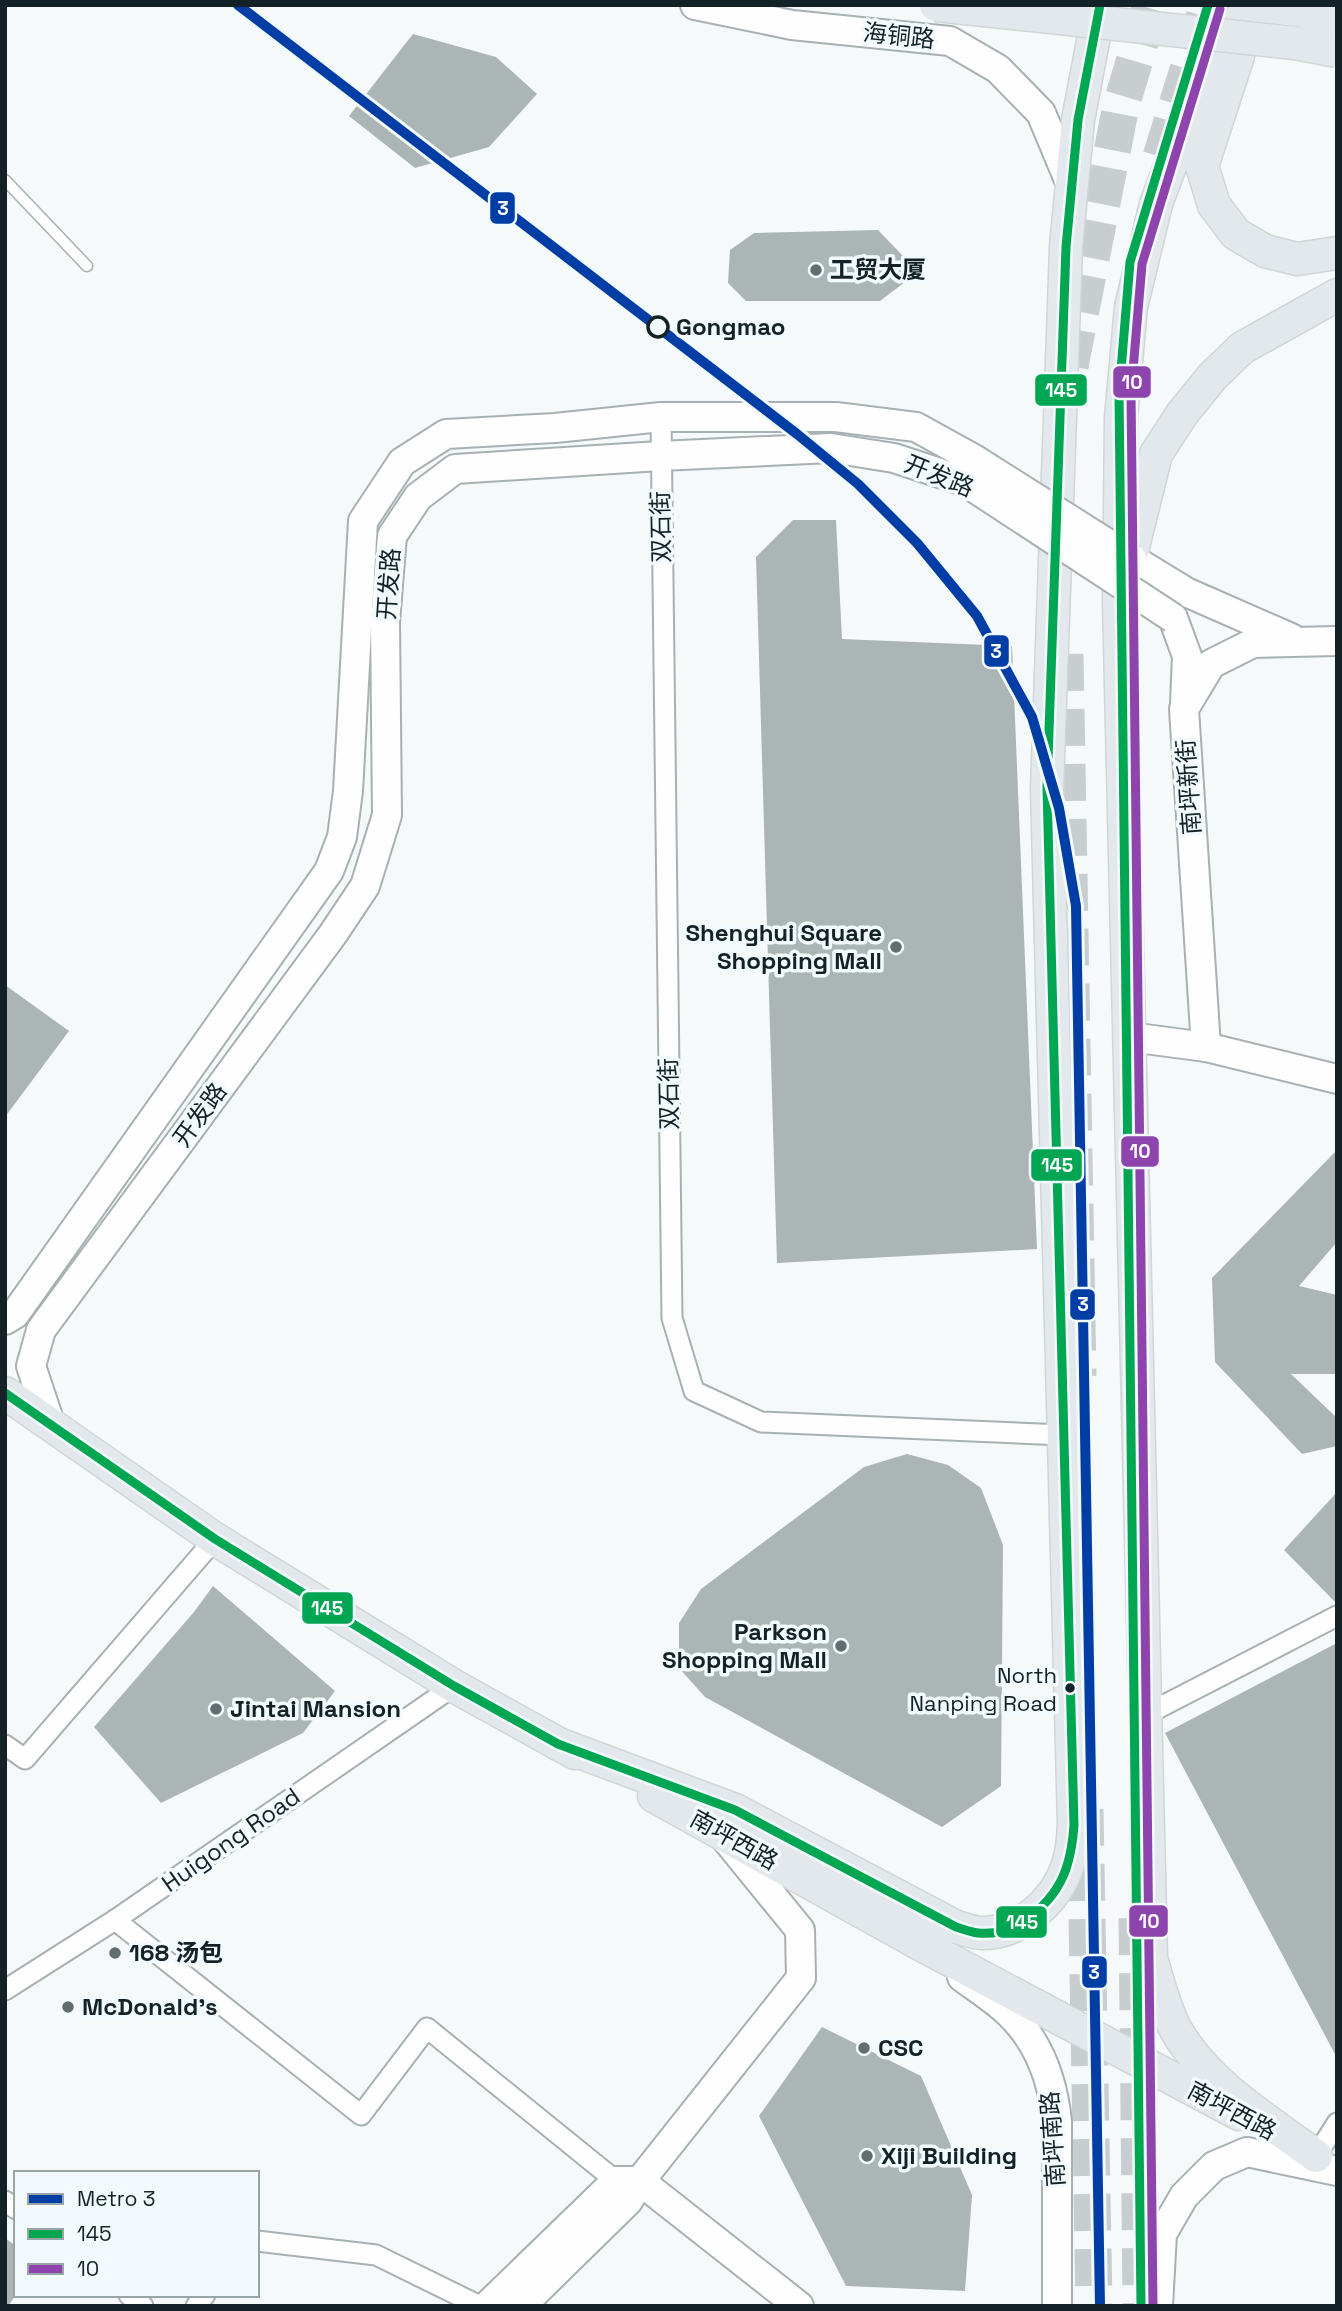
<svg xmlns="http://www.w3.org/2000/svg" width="1342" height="2311" font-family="'Space Grotesk','Noto Sans SC',sans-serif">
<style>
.building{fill:#acb5b5}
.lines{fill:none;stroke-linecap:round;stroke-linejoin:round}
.highway-tunnel{stroke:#c8ced0;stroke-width:37;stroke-dasharray:37 18;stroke-linecap:butt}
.lane-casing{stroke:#a7b0b2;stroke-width:13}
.street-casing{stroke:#a7b0b2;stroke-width:23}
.secondary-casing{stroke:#a7b0b2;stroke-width:32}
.primary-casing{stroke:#d0d5d6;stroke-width:35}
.lane{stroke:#fefefe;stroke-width:10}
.street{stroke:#fefefe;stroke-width:19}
.secondary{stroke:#fefefe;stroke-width:28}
.primary{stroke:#e3e8ec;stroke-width:32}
.secondary-bridge-casing{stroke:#a7b0b2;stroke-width:32;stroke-linecap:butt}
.primary-bridge-casing{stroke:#d0d5d6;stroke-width:35;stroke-linecap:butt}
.secondary-bridge{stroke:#fefefe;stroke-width:28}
.primary-bridge{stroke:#e3e8ec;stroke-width:32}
.bus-1-casing{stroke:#f2fafd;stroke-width:14}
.bus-2-casing{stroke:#f2fafd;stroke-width:14}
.bus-1{stroke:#00a651;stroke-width:9}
.bus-2{stroke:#8e44ad;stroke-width:9}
.metro-1-casing{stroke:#f2fafd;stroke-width:16}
.metro-1{stroke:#003da5;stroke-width:10}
.poi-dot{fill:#626d70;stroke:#f2fafd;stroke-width:2.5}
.stop-dot{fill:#f2fafd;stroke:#132226;stroke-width:3.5}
.bus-dot{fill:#132226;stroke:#f2fafd;stroke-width:2.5}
.labels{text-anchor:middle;stroke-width:7;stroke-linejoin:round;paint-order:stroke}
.bus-label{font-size:22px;fill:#132226;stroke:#f2fafd;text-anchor:end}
.street-label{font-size:24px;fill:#132226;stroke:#f2fafd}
.poi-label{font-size:24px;font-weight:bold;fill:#132226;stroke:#f2fafd;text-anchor:start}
.stop-label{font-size:24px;font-weight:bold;fill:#132226;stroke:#f2fafd;text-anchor:start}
.line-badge{stroke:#f2fafd;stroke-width:2.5}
.badge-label{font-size:19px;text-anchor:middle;font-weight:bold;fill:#fff}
</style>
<rect width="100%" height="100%" fill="#f5f9fa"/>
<g class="building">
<path d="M413,34l83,23 41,37 -48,53 -74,21 -66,-52z"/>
<path d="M878,230l26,27 1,25 -25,19h-134l-18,-18 2,-33 24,-17z"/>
<path d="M793,520h43l6,119 170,7 25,603 -260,14 -21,-706z"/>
<path d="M5,985l64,46 -64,86z"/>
<path d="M1337,1150v92l-38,44 38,9v79h-46l46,44v28l-35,8 -87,-92 -3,-84z"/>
<path d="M907,1454l41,11 33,23 22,57 -2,241 -59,41 -237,-130 -26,-29v-45l22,-34 163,-122z"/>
<path d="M1337,1492v112l-53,-54z"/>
<path d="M213,1586l122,105 -32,42 -142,70 -67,-76 100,-115z"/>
<path d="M1337,1643v415l-172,-325z"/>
<path d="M822,2027l99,49 51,119 -7,96 -119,-5 -87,-170z"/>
<path d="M5,2238l11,8v49l-8,11h-3z"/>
</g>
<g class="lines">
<g class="highway-tunnel">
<path d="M1161,157l47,-152"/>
<path d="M1070,366l51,-260 30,-101"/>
<path d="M1065,654l13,722"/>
<path d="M1085,1809l9,497"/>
<path d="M1137,1918l4,388"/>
</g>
<g class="lane-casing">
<path id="lane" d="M5,180l82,86"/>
</g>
<g class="street-casing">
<g id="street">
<path d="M661,417l11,901 22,73 67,31 302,13"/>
<path d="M1145,1715l192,-99"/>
<path d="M5,1745l20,14 190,-220"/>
<path d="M115,1920l246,195 66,-87 189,153 6,11"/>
<path d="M5,1990l110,-70 339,-234"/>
<path d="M1316,2156l21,-33"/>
<path d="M5,2201l11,8"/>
<path d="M257,2241l119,14 104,51"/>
<path d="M129,2295l14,11"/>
<path d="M196,2306l9,-11"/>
</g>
</g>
<g class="secondary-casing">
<g id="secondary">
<path d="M695,5l97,20 158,16 48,28 43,44 31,74"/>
<path d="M1132,559l54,33 105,46"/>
<path d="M1173,618l14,38 -2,47"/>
<path d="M1130,1037l76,10 131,32"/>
<path d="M1206,1047l-22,-338 27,-45 42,-21 84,-2"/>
<path d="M5,1320l10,-6 314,-443 13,-34 6,-46 15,-270 39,-59 44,-28 109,-6 106,-11h175l80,10 58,32"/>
<path d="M51,1426l-20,-60 10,-36 292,-396 32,-48 22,-71 -2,-193 7,-86 26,-39 37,-28 205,-13 171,-8 63,10 70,23"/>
<path d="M962,1977c16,12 34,23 48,37 30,29 43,68 47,108v184"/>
<path d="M487,2306l129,-125h24l159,125"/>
<path d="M521,2306l107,-105 12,-20 161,-203 -1,-48 -75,-92"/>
<path d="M1158,2306l4,-72 22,-38 30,-30 33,-14 90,19"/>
</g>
</g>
<g class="primary-casing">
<g id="primary">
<path d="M1248,5l-61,116 -31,83 -25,103 -10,111 -2,183 32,1357c7,24 13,49 25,72 31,54 91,90 140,126"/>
<path d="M1238,56l-36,110 12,39 22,29 29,17 32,8 40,-6"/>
<path d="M1132,551l24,-97 26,-40 30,-37 30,-29 95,-53"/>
<path d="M5,1393l210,146 239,147 121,67"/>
<path d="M558,1744l177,66 221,117c8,2 18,6 26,6 42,0 79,-37 88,-76 3,-10 3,-22 4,-32l-27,-1037 19,-541 12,-127 22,-115"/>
<path d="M654,1796l266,148 319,170"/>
</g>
</g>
<use href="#lane" class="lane"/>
<use href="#street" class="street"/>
<use href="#secondary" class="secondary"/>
<use href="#primary" class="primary"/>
<g class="secondary-bridge-casing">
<g id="secondary-bridge">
<path d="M974,459l158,100"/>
<path d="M964,481l209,137"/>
</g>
</g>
<g class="primary-bridge-casing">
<g id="primary-bridge">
<path d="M936,5l359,38 42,8"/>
<path d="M1253,5l44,5 40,10"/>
</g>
</g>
<use href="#secondary-bridge" class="secondary-bridge"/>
<use href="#primary-bridge" class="primary-bridge"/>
<g class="bus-1-casing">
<g id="bus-1">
<path d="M5,1393l210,146 239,147 104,58 177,66 221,117c7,2 14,5 22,6 38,4 76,-30 88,-64 5,-15 7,-29 8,-44l-27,-1037 19,-541 12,-127 22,-115"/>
<path d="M1141,2306l-22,-1912 11,-132 78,-257"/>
</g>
</g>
<g class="bus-2-casing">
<path id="bus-2" d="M1153,2306l-22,-1912 11,-130 78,-255"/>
</g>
<use href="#bus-1" class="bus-1"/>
<use href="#bus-2" class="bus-2"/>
<g class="metro-1-casing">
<path id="metro-1" d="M238,5l559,429 61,50 59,59 60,73 55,101 27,91 17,98 24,1400"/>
</g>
<use href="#metro-1" class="metro-1"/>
</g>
<g class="poi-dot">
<circle cx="816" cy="270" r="7"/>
<circle cx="896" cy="947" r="7"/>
<circle cx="841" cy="1646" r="7"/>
<circle cx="216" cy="1709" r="7"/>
<circle cx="115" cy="1953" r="7"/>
<circle cx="68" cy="2007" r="7"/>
<circle cx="864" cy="2048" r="7"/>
<circle cx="867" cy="2156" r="7"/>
</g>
<circle class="stop-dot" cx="658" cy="327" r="10"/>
<circle class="bus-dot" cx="1070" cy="1688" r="6"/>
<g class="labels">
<g class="bus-label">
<text x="1057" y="1683">North<tspan x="1057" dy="28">Nanping Road</tspan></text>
</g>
<g class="street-label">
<text transform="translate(899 36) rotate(6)" y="8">海铜路</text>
<text transform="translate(939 476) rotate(22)" y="8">开发路</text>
<text transform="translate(661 527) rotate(-91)" y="8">双石街</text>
<text transform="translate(389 584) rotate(-86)" y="8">开发路</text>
<text transform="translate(1189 787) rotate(-94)" y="8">南坪新街</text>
<text transform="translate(669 1094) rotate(-91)" y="8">双石街</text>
<text transform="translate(200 1115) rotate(-54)" y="8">开发路</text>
<text transform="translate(231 1840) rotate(-35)" y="8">Huigong Road</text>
<text transform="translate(734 1840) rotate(29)" y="8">南坪西路</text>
<text transform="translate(1232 2111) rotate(28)" y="8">南坪西路</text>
<text transform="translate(1053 2139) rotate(-94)" y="8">南坪南路</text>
</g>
<g class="poi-label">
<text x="830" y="278">工贸大厦</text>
<text x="882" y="941" text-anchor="end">Shenghui Square<tspan x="882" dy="28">Shopping Mall</tspan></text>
<text x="827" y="1640" text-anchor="end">Parkson<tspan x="827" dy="28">Shopping Mall</tspan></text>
<text x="230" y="1717">Jintai Mansion</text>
<text x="129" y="1961">168 汤包</text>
<text x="82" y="2015">McDonald's</text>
<text x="878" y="2056">CSC</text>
<text x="881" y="2164">Xiji Building</text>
</g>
<g class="stop-label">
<text x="676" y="335">Gongmao</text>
</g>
</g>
<g class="line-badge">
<rect x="489" y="191" width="27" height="34" rx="7" fill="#003da5"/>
<rect x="1112" y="365" width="40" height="34" rx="7" fill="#8e44ad"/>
<rect x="1034" y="373" width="54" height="34" rx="7" fill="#00a651"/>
<rect x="983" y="634" width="27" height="34" rx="7" fill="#003da5"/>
<rect x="1120" y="1135" width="40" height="33" rx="7" fill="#8e44ad"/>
<rect x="1030" y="1148" width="53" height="34" rx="7" fill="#00a651"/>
<rect x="1069" y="1288" width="27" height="33" rx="7" fill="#003da5"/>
<rect x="301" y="1591" width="53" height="34" rx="7" fill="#00a651"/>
<rect x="1128" y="1904" width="41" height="34" rx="7" fill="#8e44ad"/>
<rect x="995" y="1905" width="53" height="34" rx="7" fill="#00a651"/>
<rect x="1081" y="1955" width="27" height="34" rx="7" fill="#003da5"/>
</g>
<g class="badge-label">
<text x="503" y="215">3</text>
<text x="1132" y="389">10</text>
<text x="1061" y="397">145</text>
<text x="996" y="658">3</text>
<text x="1140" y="1158">10</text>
<text x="1057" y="1172">145</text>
<text x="1083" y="1311">3</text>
<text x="327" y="1615">145</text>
<text x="1149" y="1928">10</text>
<text x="1022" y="1929">145</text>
<text x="1094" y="1979">3</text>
</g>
<rect width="1342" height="2311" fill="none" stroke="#132226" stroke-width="14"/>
<rect x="14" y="2171" width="245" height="126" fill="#f2fafd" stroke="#99a4a7" stroke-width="2"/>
<rect x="28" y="2194" width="35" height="10" fill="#003da5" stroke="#99a4a7" stroke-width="2"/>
<text x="77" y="2206" font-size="21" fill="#132226">Metro 3</text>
<rect x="28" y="2229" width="35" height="10" fill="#00a651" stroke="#99a4a7" stroke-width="2"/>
<text x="77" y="2241" font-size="21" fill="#132226">145</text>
<rect x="28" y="2264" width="35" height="10" fill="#8e44ad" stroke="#99a4a7" stroke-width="2"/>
<text x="77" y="2276" font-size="21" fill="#132226">10</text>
</svg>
